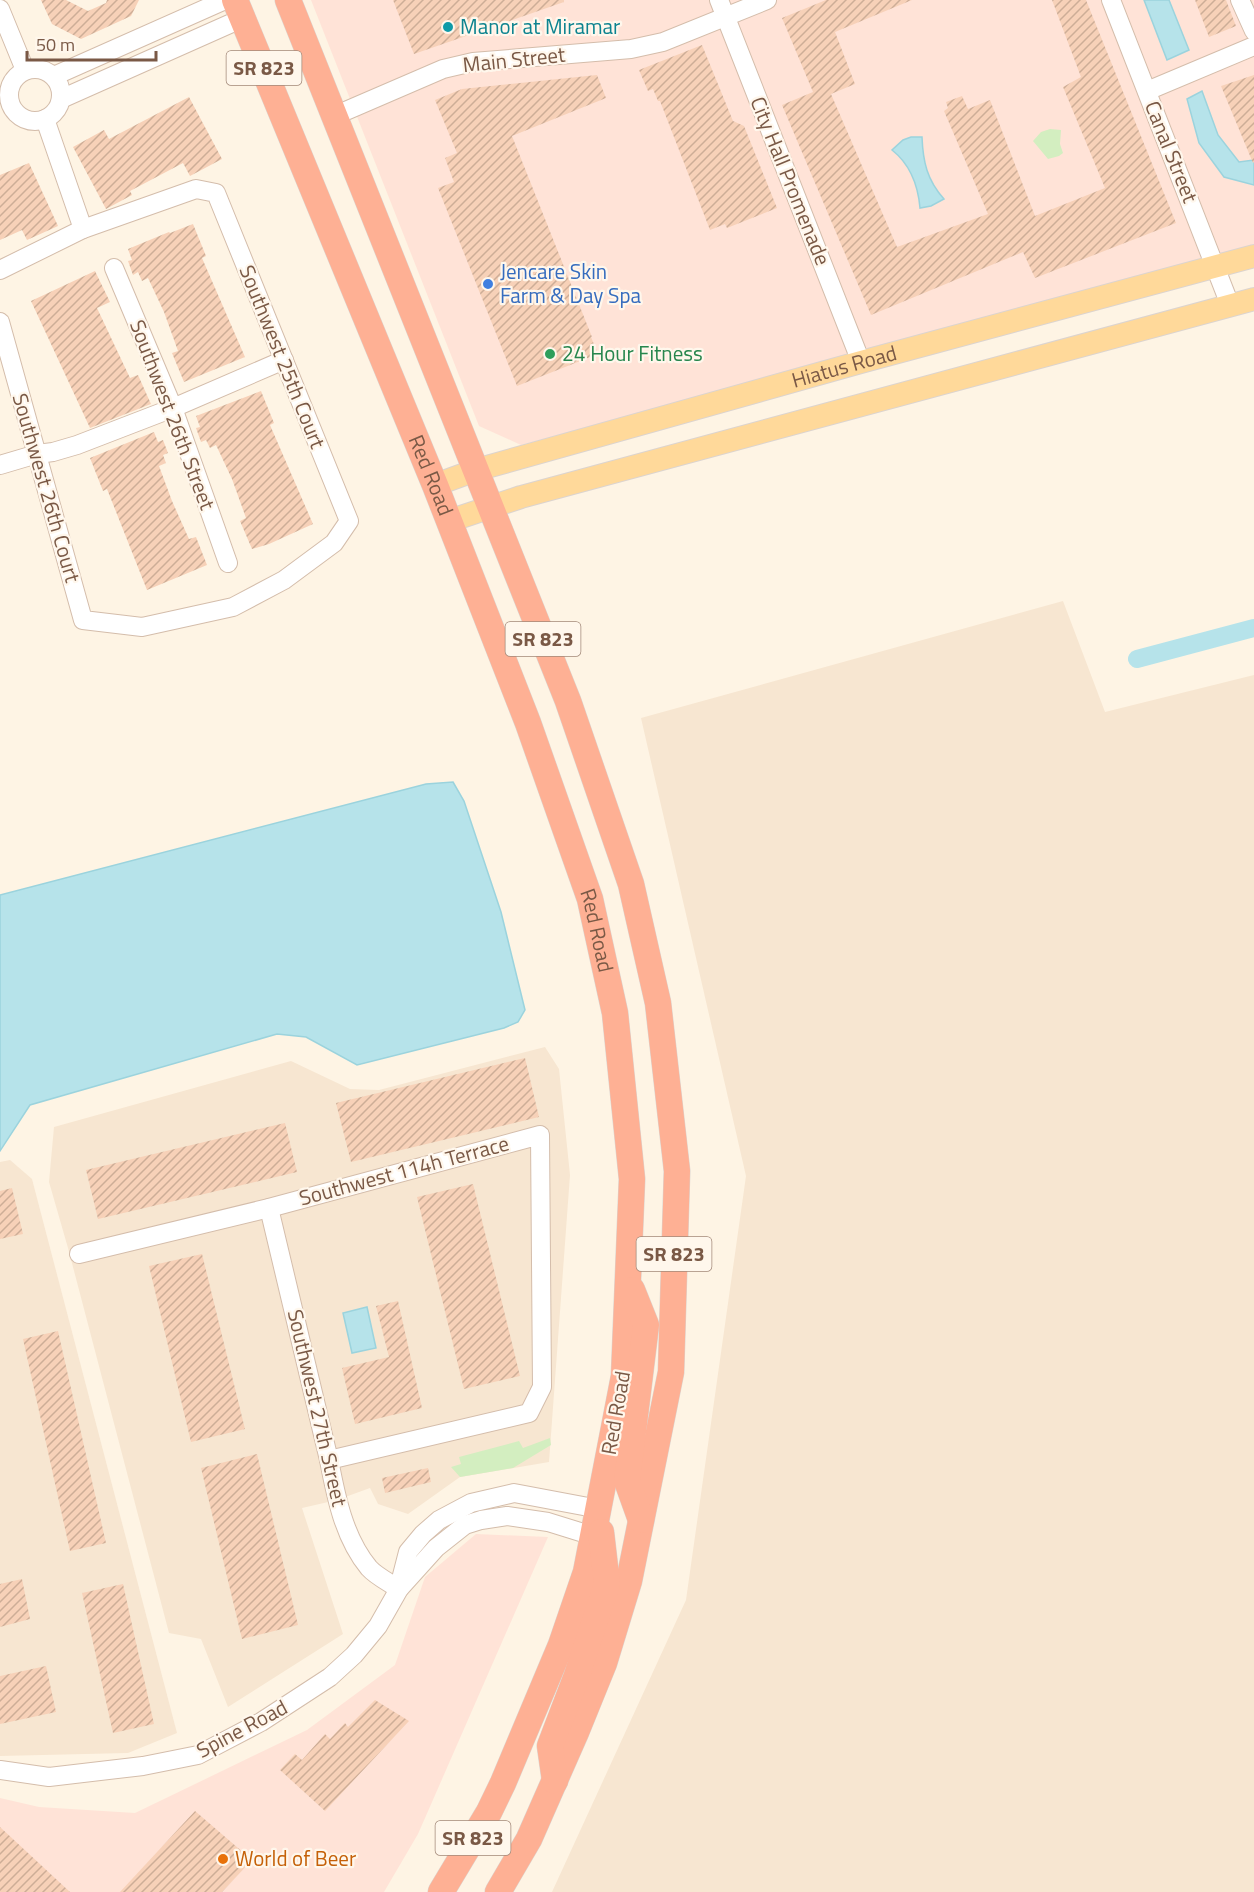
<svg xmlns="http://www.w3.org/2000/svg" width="1254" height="1892" font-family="'Titillium Web',sans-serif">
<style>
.residential{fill:#f7e6d1}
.commercial{fill:#ffe3d7}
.green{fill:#d3eec0}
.water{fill:#b6e3ea;stroke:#9bd3dd;stroke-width:1.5}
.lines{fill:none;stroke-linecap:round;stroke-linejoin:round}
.canal{stroke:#b6e3ea;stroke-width:18}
.building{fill:url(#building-hatch)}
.minor-casing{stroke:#d4bdab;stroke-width:20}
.major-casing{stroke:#dcd4cf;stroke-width:24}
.highway-casing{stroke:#dcd4cf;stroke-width:27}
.minor{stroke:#fff;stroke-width:18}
.major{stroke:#ffd99a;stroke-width:22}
.highway{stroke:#feb094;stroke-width:26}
.culture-dot{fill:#0f9aa8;stroke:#fff7ec;stroke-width:2}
.shop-dot{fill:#3f7fe0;stroke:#fff7ec;stroke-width:2}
.leisure-dot{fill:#2e9e5b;stroke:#fff7ec;stroke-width:2}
.food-dot{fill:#e8710a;stroke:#fff7ec;stroke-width:2}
.labels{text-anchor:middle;stroke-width:4.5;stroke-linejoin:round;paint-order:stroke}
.shield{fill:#fff7ec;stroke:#a28878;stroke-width:1.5}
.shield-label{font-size:20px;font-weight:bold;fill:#7a5946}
.culture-label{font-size:21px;fill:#0d838f;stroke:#fff7ec;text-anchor:start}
.street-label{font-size:21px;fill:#7a5946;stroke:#fff7ec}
.shop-label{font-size:21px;fill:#366cbe;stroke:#fff7ec;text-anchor:start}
.leisure-label{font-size:21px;fill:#27864d;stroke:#fff7ec;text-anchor:start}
.food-label{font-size:21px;fill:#c56008;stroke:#fff7ec;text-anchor:start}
</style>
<defs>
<pattern id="building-hatch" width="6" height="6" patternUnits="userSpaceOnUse" patternTransform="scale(1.5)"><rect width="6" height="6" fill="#f7d1b8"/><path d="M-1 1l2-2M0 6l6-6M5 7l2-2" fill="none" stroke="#cdad97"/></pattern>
</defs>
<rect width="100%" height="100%" fill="#fef4e4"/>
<g class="residential">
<path d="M1063,601l42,111 149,-37v1217h-702l134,-292 60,-424 -105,-458z"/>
<path d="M545,1047l14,22 11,106 -21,287 -89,15 -52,37 -30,-10 -8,-16 -33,12 -35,8 41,126 -115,73 -27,-68 -32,-6 -101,-385 -19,-66 5,-55 237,-66 59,28 29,1z"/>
<path d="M10,1160l22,19 145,554 -49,20 -128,3v-594z"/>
</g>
<g class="commercial">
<path d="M311,0h943v247l-733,198 -42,-19z"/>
<path d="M476,1534l72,3 -130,297 -34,58h-384v-94l39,9 96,6 172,-83 88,-65 30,-88z"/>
</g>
<g class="green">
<path d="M1050,129l11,1 -1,14 3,9 -4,3 -11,3 -15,-18 8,-9z"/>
<path d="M550,1438l1,7 -38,23 -53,9 -9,-10 10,-3 -2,-7 60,-16 4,7z"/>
</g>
<g class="water">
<path d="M1144,0h25l20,50 -22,10z"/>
<path d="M1202,91l16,44 21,27 15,-2v25l-30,-8 -25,-34 -12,-44z"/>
<path d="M911,137h11c1,25 5,43 22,62l-13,7 -11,2c-2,-23 -9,-43 -28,-58l11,-10z"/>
<path d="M453,782l11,19 37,111 24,98 -7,12 -14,6 -147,37 -51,-28 -29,-3 -247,71 -30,46v-256l426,-111z"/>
<path d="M367,1307l9,41 -24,5 -9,-40z"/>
</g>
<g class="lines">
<path class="canal" d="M1137,659l117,-31"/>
</g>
<g class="building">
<path d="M41,0h25l22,11 18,-8 1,-3h32l-8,16 -50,23 -29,-15z"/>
<path d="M393,0h171v2l-150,52z"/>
<path d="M826,0h86l-77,32 20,52 -24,10 66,153 91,-33 -44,-103 4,-3 -2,-6 16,-6 6,13 22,-9 45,116 70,-28 -42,-101 18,-10 -29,-77h34l90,223 -141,55 -12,-26 -152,63 -89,-210 31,-13 -31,-74z"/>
<path d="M1195,0h31l10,26 -27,11z"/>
<path d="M702,45l31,76 11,5 33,82 -50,20 -2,-4 -15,6 -50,-129h-2l-5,-12 -5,2 -9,-21z"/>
<path d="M597,75l9,23 -94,38 80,201h-1l7,17 -81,32 -79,-198 16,-6 -9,-24 12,-5 -22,-53 27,-11z"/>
<path d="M1254,75v87l-1,1 -32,-77z"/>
<path d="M189,97l33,62 -32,17 -7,-13 -53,28 2,4 -26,14 -33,-62 31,-17 5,9z"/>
<path d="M29,163l29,63 -31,14 -5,-10 -22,10v-65z"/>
<path d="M193,224l13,32 -4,2 43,99 -61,25 -12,-29 6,-2 -14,-39 -16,-34 -6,3 -4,-9 -5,3 -5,-14 4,-1 -4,-11 41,-17 1,1z"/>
<path d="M95,271l15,31 -13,6 33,70 8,-3 13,29 -61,24 -59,-127z"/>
<path d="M261,391l13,32 -4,2 43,99 -44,20 -17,5 -12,-28 6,-3 -14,-39 -16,-34 -6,3 -4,-8 -5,2 -5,-14 4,-1 -4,-11z"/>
<path d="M154,432l4,10 5,-2 5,13 -5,2 3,8 -7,3 13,35 17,38 7,-2 11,28 -60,25 -40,-101 -4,2 -13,-33z"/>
<path d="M525,1058l14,59 -188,45 -15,-59z"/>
<path d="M285,1123l12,49 -199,47 -12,-49z"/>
<path d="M473,1184l47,192 -56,13 -47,-192z"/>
<path d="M12,1188l11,46 -23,5v-48z"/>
<path d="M202,1254l43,175 -54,13 -42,-176z"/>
<path d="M398,1301l24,107 -67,16 -13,-56 47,-11 -13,-51z"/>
<path d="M58,1331l48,212 -36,8 -47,-212z"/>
<path d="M257,1454l41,171 -56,14 -41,-171z"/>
<path d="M428,1468l3,14 -46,11 -3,-15z"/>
<path d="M22,1579l8,40 -30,8v-43z"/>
<path d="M123,1584l31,140 -41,9 -31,-140z"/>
<path d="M46,1666l10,46 -56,12v-48z"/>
<path d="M375,1700l34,21 -84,90 -45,-41 15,-16 7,6 23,-26 5,5 15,-16 3,4z"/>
<path d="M195,1811l57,49 -30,32h-102z"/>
<path d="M0,1827l70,65h-70z"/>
</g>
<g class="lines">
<g class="minor-casing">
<g id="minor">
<path d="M719,0l142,362"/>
<path d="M1111,0l119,305"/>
<path d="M1240,0l14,31"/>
<path d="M0,9l25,61"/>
<circle cx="35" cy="95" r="26"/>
<path d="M54,76l171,-76"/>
<path d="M1147,91l107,-45"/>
<path d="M61,99l182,-81"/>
<path d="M334,116l109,-47 30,-7 158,-13 32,-7 104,-42"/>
<path d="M45,119l38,110"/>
<path d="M114,268l59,140 55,155"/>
<path d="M0,270l83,-41 113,-40 20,4 133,328 -15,22 -50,37 -51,27 -91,20 -59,-7 -83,-298"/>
<path d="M0,465l37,-11 16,-2 24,-7 96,-37 111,-48"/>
<path d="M269,1208l60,252c7,37 15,78 40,108 7,8 21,15 30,21"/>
<path d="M79,1254l190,-46 271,-73 2,252 -13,26 -200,47"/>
<path d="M399,1587l9,-35 15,-18 16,-14 32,-17 43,-10 85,16"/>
<path d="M0,1770l49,7 94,-11 55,-11 63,-33 69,-45 24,-22 24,-29 21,-37 37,-41 29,-23 16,-5 26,-4 41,6 45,14"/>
</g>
</g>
<g class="major-casing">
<g id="major">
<path id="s1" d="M435,485l41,-15 385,-108 393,-106"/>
<path d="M449,521l72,-24 733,-198"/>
</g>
</g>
<g class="highway-casing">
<g id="highway">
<path id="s2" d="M235,0l200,485 93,238 62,176 25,114 17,166 -8,197 -31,160 -7,36 -25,73 -58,138 -14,29 -48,80"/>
<path d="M288,0l280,701 63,183 27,119 19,168 -6,201 -42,209 -25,82 -28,69 -47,107 -31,53"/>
<path d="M632,1290l14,35 -19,156 14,39"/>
<path d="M555,1781l-5,-35 26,-68 31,-94 -6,-52"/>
</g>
</g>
<use href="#minor" class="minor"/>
<use href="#major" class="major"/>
<use href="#highway" class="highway"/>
</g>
<circle class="culture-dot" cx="448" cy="27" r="6"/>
<circle class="shop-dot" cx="488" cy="284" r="6"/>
<circle class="leisure-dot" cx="550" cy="354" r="6"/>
<circle class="food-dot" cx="223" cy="1859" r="6"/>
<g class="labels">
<g class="shield">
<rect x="226.5" y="51" width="75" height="34" rx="4.5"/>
<rect x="505.5" y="622" width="75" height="34" rx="4.5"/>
<rect x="636.5" y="1237" width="75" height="34" rx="4.5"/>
<rect x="435.5" y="1821" width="75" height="34" rx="4.5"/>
</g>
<g class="shield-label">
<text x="264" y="75">SR 823</text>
<text x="543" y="646">SR 823</text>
<text x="674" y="1261">SR 823</text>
<text x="473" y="1845">SR 823</text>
</g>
<g class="culture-label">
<text x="460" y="34">Manor at Miramar</text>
</g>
<g class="street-label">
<text transform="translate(514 60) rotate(-6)" y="7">Main Street</text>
<text transform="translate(1171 152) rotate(68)" y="7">Canal Street</text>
<text transform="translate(790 181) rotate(68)" y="7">City Hall Promenade</text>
<text transform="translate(282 357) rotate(68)" y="7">Southwest 25th Court</text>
<text dy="7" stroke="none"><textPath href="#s1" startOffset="426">Hiatus Road</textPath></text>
<text transform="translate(172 415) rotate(69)" y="7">Southwest 26th Street</text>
<text dy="7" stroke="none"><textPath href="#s2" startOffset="514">Red Road</textPath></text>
<text transform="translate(46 488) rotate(74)" y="7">Southwest 26th Court</text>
<text dy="7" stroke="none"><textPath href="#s2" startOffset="999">Red Road</textPath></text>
<text transform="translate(404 1171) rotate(-15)" y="7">Southwest 114h Terrace</text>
<text transform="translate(317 1408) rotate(77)" y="7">Southwest 27th Street</text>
<text transform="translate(616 1413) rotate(-80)" y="7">Red Road</text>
<text transform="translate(242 1729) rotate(-28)" y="7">Spine Road</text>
</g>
<g class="shop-label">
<text x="500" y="279">Jencare Skin<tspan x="500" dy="24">Farm &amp; Day Spa</tspan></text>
</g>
<g class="leisure-label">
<text x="562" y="361">24 Hour Fitness</text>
</g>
<g class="food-label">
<text x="235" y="1866">World of Beer</text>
</g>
</g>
<path d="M27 51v9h129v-9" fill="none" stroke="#7a5946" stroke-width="3"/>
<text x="36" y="51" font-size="18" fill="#7a5946" stroke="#fff7ec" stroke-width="4.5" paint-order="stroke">50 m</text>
</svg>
